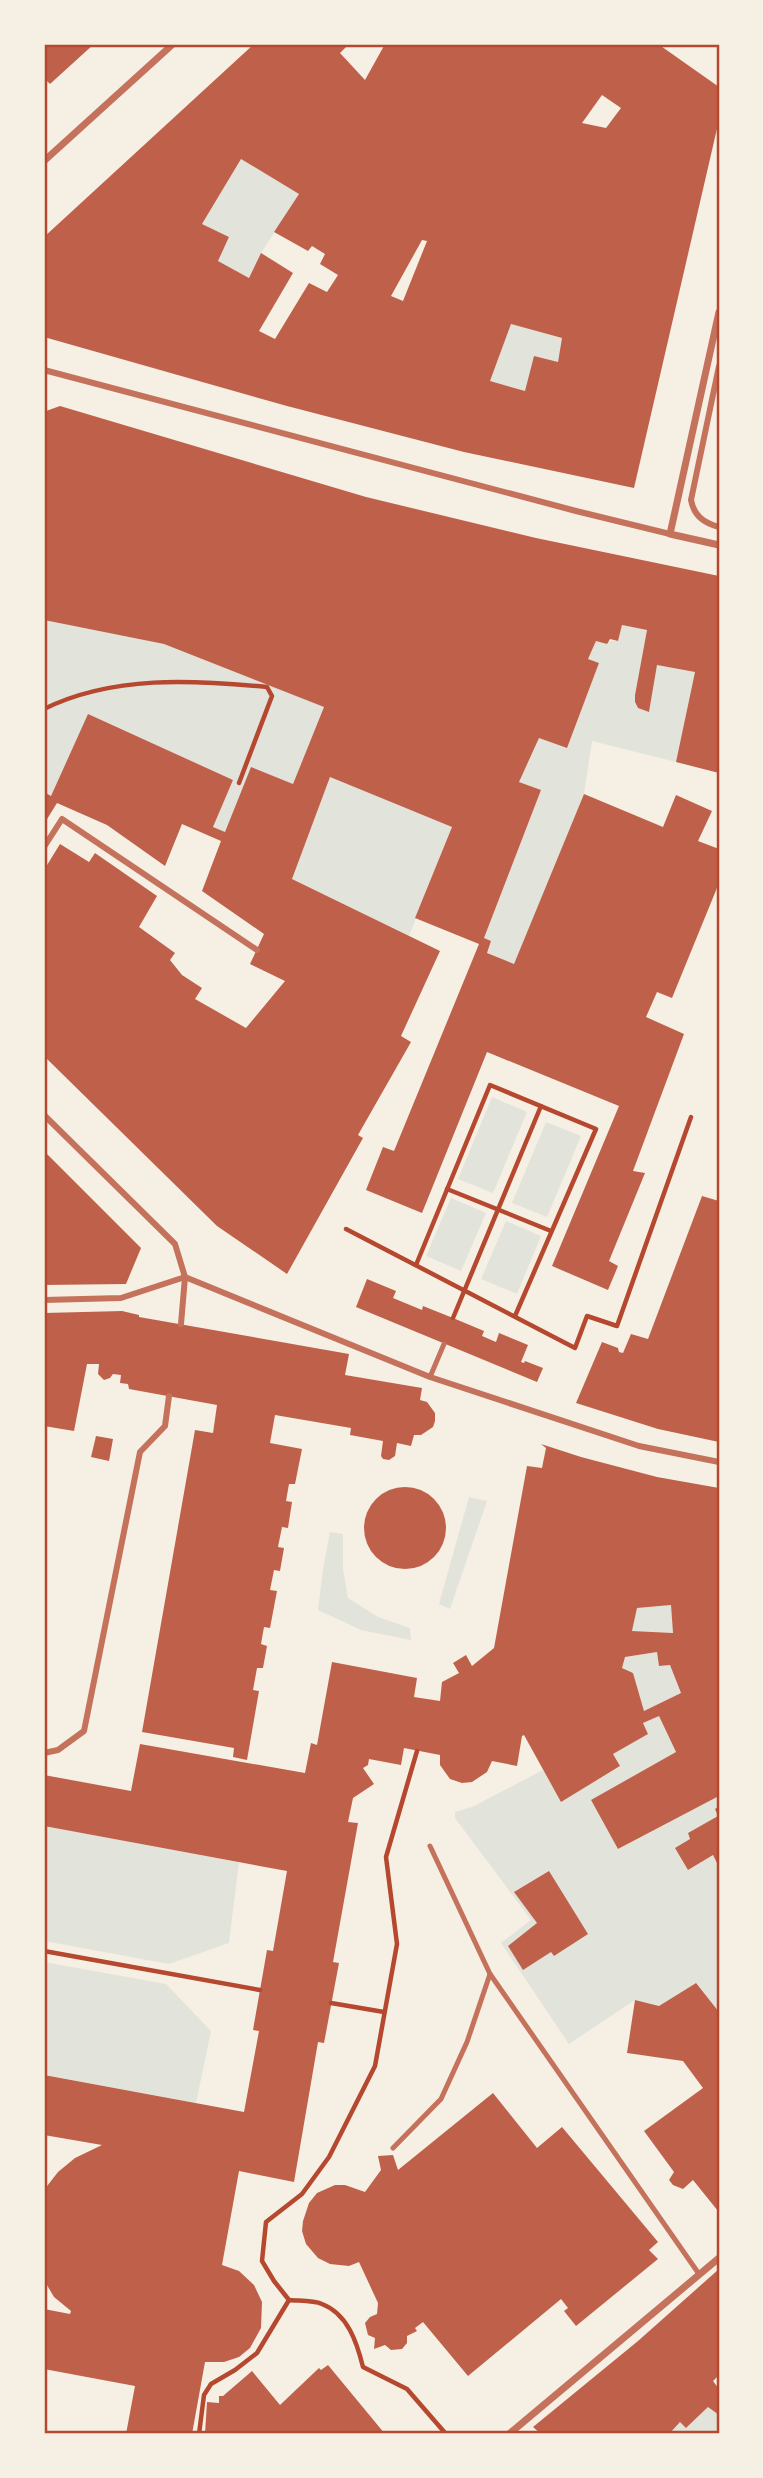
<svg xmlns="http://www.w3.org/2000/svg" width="763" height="2478" font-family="Figtree,sans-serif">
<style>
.green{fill:#e2e4dc}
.building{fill:#bf614a;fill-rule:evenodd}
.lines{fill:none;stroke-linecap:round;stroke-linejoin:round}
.path{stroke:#b5482f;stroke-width:4.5}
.service{stroke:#c5725c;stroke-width:5}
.pedestrian{stroke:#c5725c;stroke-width:6}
.minor{stroke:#c5725c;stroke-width:7}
.neatline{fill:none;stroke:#b5482f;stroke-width:2.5}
</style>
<rect width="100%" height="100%" fill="#f6efe4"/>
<g class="green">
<path d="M241,159l58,35 -38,59 -12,25 -31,-17 11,-24 -27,-13z"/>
<path d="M511,324l51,14 -4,24 -33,29 -35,-10z"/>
<path d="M44,620l120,24 160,63 -31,77 -42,-16 -26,64 -12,-5 20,-47 -145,-65 -37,81 -7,-4z"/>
<path d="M622,625l25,5 -12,65v7l3,6 11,3 8,-46 38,7 -19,90 -84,-21 -8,53 -70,170 -27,-11 4,-12 -7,-3 57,-148 -22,-8 20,-44 28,9 32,-84 -11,-4 8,-18h22z"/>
<path d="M330,777l122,50 -43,109 -117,-57z"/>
<path d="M492,1097l35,15 -34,81 -35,-14z"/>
<path d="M546,1122l35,14 -34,81 -35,-14z"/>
<path d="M451,1198l35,15 -25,58 -35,-15z"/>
<path d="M506,1221l35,15 -24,58 -36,-15z"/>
<path d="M469,1497l18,4 -37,108 -11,-5z"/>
<path d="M330,1532l13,2v35l5,29 30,19 32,11 1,12 -50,-10 -43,-20 5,-41z"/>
<path d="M671,1605l2,28 -41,-2 5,-23z"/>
<path d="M657,1652l2,14 11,-1 11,28 -37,18 -11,-38 -11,-5 3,-11z"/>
<path d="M659,1716l17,36 -85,49 28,48 98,-52 2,9 -4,3 3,7 -30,17 2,6 -2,31 25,-15 6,12v145l-24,-29 -36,23 -24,-6 -66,44 -68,-101 30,-23 -76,-102v-6l17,-5 71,-37 18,31 59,-34 -7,-13 35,-20 -5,-11z"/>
<path d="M44,1826l195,36 -10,81 -60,21 -125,-23z"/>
<path d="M44,1962l122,22 45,47 -15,72 -152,-28z"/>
<path d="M708,2407l11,8v19h-50l11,-12 7,6z"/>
</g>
<g class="building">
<path d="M44,44h50l-44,40 -6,-6z"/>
<path d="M254,44h95l-9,9 25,27 20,-36h273l61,43v33l-85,368 -170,-36 -177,-46 -243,-69v-100zM602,95l19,13 -15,20 -24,-5zM241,159l58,35 -25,38 34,19 4,-5 13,8 -5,10 18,11 -11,17 -18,-9 -34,56 -16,-8 34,-58 -32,-20 -12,25 -31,-17 11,-24 -27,-13zM422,240l5,1 -24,60 -12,-5zM511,324l51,14 -4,24 -24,-6 -9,35 -35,-10z"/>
<path d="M60,406l306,91 170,41 183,38v197l-43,-11 19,-90 -38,-7 -8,47 -11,-4 -3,-6v-7l12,-65 -25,-5 -4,16 -8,-2 -3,5 -11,-3 -8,18 11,4 -32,85 -28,-10 -20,44 22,8 -57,148 7,3 -4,12 27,11 70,-170 79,33 13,-32 36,16 -14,30 21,8v34l-47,115 -15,-6 -11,25 38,17 -51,137 12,2 -36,88 9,5 -10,24 -56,-24 67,-160 -132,-54 -65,161 -56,-23 17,-43 11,4 85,-207 -64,-26 37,-91 -122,-50 -38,102 148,72 -39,85 10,6 -53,93 5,3 -76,136 -70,-48 -173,-170v-186l16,-26 29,18 6,-9 62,43 -18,31 36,26 -5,7 12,15 20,13 -7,11 51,29 39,-47 -35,-17 14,-30 -62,-43 19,-50 -39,-17 -17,42 -58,-41 -50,-22 -13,21v-32l7,4 37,-82 145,66 -20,47 12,5 26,-65 42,17 31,-77 -160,-63 -120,-24v-204l2,-5z"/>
<path d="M44,1151l97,97 -15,36 -82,1z"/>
<path d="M702,1196l17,5v241l-61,-13 -82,-26 26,-61 16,6 1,4 4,1 8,-19 17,5z"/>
<path d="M367,1279l29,12 -3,7 29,12 1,-4 30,12 31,13 -2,5 14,6 3,-9 29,12 -7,17 3,1 1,-2 18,7 -6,14 -181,-75z"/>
<path d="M122,1311l17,4v2l210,37 -4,21 77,13 -2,12 7,2 8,11v8l-2,6 -12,8h-7l-3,11 -14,-3 -2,13 -6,4 -6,-1 -2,-3 2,-15 -33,-6 1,-7 -76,-13 -5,28 32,6 -7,35h-6l-3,17 6,1 -4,26 -6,-1 -4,20 6,1 -4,23 -6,-1 -4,20 7,1 -7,37 -6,-1 -3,17 6,2 -4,22h-6l-4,22 6,1 -12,69 -14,-3 1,-9 -92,-16 53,-302 18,3 4,-28 -88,-16 -1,-5 -8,-1 1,-8 -8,-1 -3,4 -6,2 -6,-6 1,-10h-12l-13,67 -30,-5v-113z"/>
<path d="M96,1436l17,3 -4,22 -18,-4z"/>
<path d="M541,1444l40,13 76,20 62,11v313l-2,-4 -99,52 -27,-49 85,-48 -17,-36 -16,7 5,11 -35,20 7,12 -59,36 -37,-67 -2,1 -5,30 -25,-5 -5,11 -15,10 -10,1 -12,-4 -10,-14v-10l-36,-7 -3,17 -32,-6 -1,6 -5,3 11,16 -21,14 -5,24 10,1 -25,139 6,1 -15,80 -6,-1 -24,140 -55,-11 -17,94 17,6 15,14 8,17 -1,26 -11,20 -11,9 -15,5h-19l-13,72h-66l9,-48 -91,-17v-60l26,5 1,-3 -17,-14 -10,-17v-90l14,-18 17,-14 27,-13 -58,-10v-60l200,37 15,-81 -6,-1 14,-80 6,1 14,-80 -243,-45v-51l87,16 9,-47 165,29 6,-30 6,2 15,-83 85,16 -3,19 26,4 2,-19 17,-9 -6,-10 13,-8 6,11 22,-18 33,-182 15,2 4,-20zM671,1605l2,28 -41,-2 5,-23zM657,1652l2,14 11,-1 11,28 -37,18 -11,-38 -11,-5 3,-11z"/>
<circle cx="405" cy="1528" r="41"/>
<path d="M719,1806v61l-6,-12 -25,15 -13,-22 15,-9 -2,-6 30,-17 -3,-7z"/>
<path d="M549,1871l39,63 -34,22 -3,-4 -28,18 -15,-24 29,-23 -23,-31z"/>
<path d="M696,1983l23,29 -1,199 -25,-31 -10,9 -10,-4 -4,-5 5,-8 -30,-41 59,-43 -20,-27 -56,-8 8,-53 24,6z"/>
<path d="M493,2093l44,55 25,-21 96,115 -9,8 9,9 -82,67 -12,-15 4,-3 -7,-9 -93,77 -45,-54 -8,6 2,3 -10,5v7l-5,6 -11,1 -6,-5 -11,4 1,-11 -7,-3 -3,-12 5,-6 7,-3 1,-11 -19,-41 -10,4 -19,-2 -12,-6 -12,-14 -4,-13 1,-10 6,-18 8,-10 18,-8h10l20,7 16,-22 -3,-14 15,-1 5,15z"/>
<path d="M719,2269v106l-6,6 6,8v26l-11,-8 -22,21 -6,-6 -11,12h-128l-8,-7 105,-86z"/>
<path d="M328,2365l57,69h-180l2,-32 12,1v-7h4l29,-25 28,34 39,-37 2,2z"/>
</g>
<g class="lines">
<g class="path">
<path d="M44,709c69,-34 149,-29 223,-22l5,9 -33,87"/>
<path d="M447,1189l104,42"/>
<path d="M346,1229l229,119 12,-32 30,10 74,-209"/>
<path d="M416,1265l74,-180 106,44 -81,187"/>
<path d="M453,1318l88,-212"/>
<path d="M417,1751l-31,106 11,87 -22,122 -46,91 -27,37 -36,28 -4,39 12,20 15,19c10,1 24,0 33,4 26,10 35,39 41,63l44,22 39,45"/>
<path d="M44,1951l216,39"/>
<path d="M331,2003l53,9"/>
<path d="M199,2434l5,-39 7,-11 24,-14 22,-17 32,-53"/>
</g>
<g class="service">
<path d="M430,1377l14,-33"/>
<path d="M430,1846l60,128 209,300"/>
<path d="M393,2148l48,-49 26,-57 23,-68"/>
</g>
<g class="pedestrian">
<path d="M719,366l-28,134c3,16 13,23 28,27"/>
<path d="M44,370l532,141 94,23"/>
<path d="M44,847l18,-28 195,131"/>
<path d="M44,1115l131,129 10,33 -4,47"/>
<path d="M185,1277l245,100 209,69 80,16"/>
<path d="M44,1300l77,-2 64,-21"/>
<path d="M44,1753l14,-3 26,-19 56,-279 25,-26 4,-30"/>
</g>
<g class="minor">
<path d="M44,161l129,-117"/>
<path d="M719,312l-49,222 49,11"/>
<path d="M509,2434l210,-176"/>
</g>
</g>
<rect width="763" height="2478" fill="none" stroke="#f6efe4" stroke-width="91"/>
<rect x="46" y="46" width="672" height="2386" class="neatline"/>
</svg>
